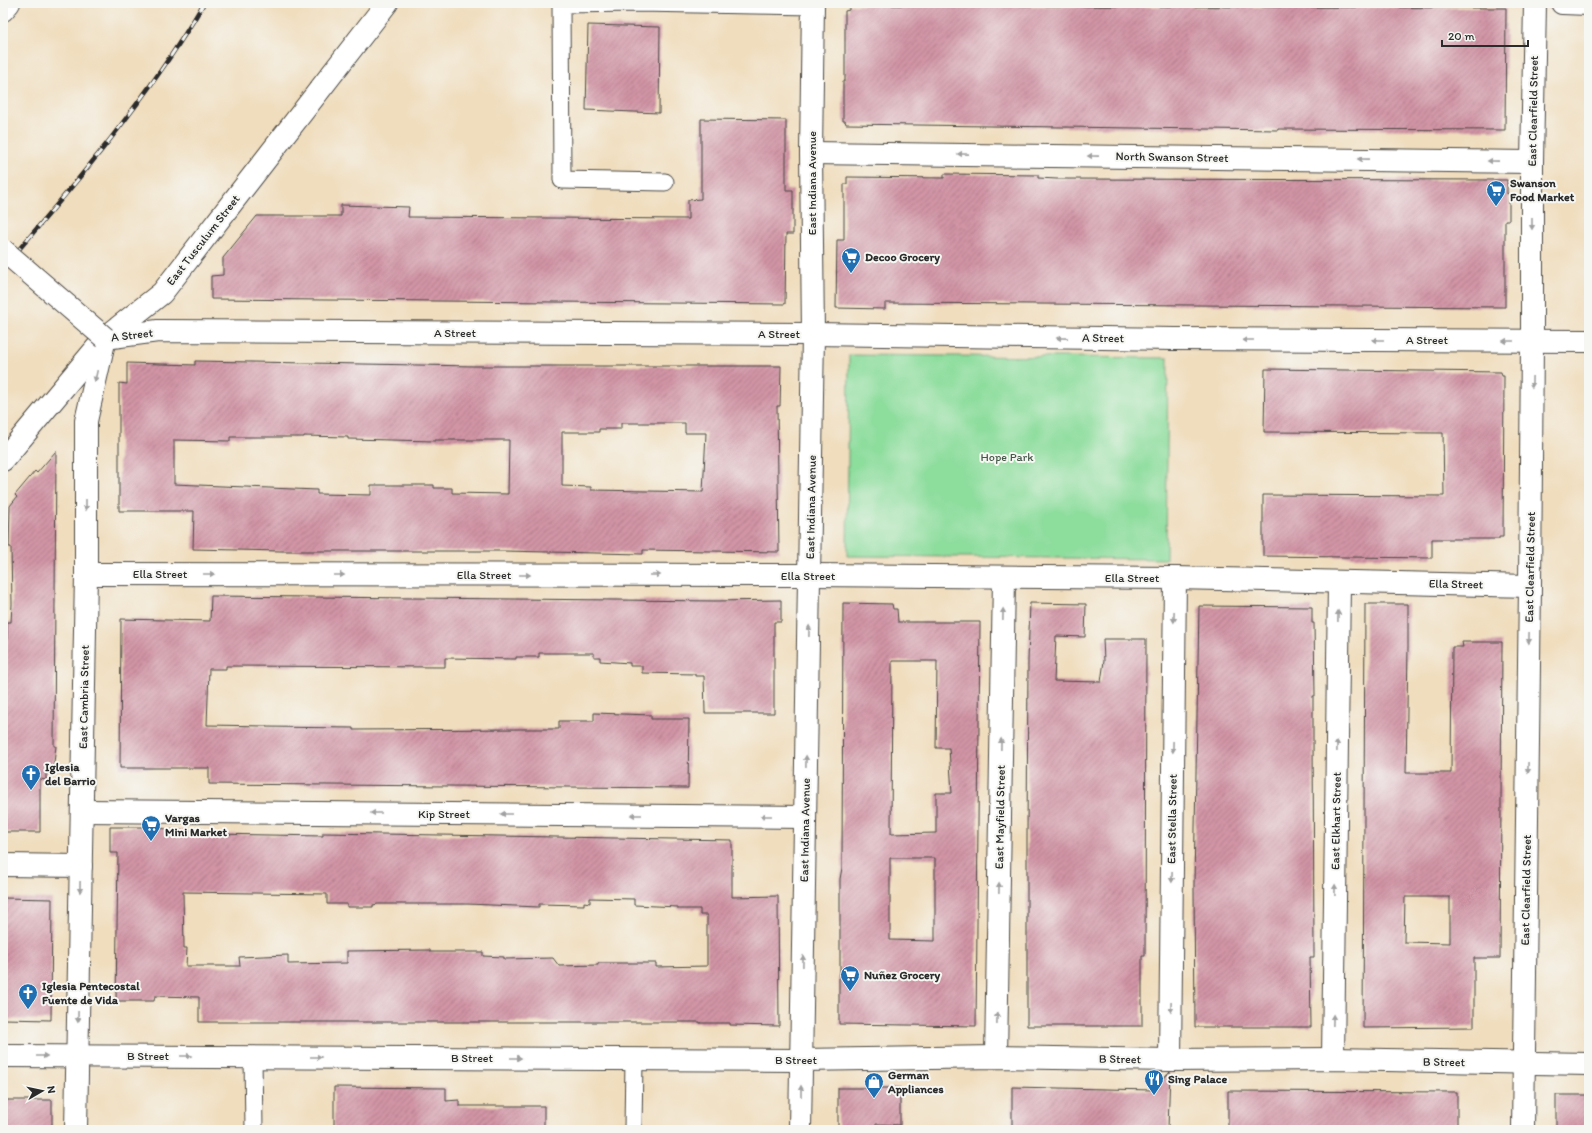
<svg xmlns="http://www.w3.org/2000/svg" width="1592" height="1133" font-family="Itim,sans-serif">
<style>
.green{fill:#8ddd9d;stroke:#5c8464}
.building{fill:url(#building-hatch);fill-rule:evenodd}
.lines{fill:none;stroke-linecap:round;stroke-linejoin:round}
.service-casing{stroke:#494641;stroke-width:19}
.minor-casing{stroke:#494641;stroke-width:24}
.service{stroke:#fff;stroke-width:17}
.minor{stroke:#fff;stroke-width:22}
.rail-casing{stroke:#2b2b2b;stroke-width:4.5}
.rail{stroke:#f6f6f2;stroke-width:3;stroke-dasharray:9;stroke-linecap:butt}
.minor-bridge-casing{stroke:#494641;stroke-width:24;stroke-linecap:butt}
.minor-bridge{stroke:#fff;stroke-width:22}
.oneway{fill:#a0a0a0}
.labels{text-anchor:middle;stroke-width:4;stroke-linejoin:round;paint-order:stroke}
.street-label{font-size:12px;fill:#2b2b2b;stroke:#f6f6f2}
.poi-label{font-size:12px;font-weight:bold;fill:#2b2b2b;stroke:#f6f6f2;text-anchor:start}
.park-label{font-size:12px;fill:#445848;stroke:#f6f6f2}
</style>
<defs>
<pattern id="building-hatch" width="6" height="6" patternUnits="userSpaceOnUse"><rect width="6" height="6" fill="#d194a6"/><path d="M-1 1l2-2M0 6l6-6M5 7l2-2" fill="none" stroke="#aa7987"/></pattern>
</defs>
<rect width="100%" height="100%" fill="#f6f6f2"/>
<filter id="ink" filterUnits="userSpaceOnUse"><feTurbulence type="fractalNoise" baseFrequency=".025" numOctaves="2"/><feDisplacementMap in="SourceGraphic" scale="8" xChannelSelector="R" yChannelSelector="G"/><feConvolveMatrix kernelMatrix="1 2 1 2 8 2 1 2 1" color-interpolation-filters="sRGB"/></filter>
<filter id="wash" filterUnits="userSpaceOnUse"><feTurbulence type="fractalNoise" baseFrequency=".012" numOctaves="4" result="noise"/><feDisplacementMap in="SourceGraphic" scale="16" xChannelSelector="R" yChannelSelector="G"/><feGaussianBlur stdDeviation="0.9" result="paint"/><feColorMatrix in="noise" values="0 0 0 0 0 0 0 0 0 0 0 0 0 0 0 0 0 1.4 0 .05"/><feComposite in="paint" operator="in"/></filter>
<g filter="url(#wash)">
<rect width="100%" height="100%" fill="#f0ddbd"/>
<path class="green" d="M849,355l319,3 -2,201 -319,-3z"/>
<g id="blocks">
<g class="building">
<path d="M849,5l657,3 -1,122 -227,-1v1l-432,-6 -1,-3h-2v-40h2v-70l4,-1z"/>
<path d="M588,25l72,2 -1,86 -73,-3z"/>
<path d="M701,119l85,1v70h7v44h-7l-1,70 -574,-5v-23l12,-1v-17l34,-42h84v-11l68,2 -1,10 280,2v-19l13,-1z"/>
<path d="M944,174l94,1v3l19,1 450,1v14h2v26h-4v87l-620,-4v6l-49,-1 1,-68h7v-56h3v-7l97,1z"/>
<path d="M195,361l279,5h307l-1,40h-3l2,146 -136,-2v4l-140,-3h-222l-88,-2 1,-38h-75v-128l8,1v-21l68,2zM621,423h64v10h21l-3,59 -112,-2v-3l-29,-1v-54h37v-3h22zM304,436l44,1v2l87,2v-1h74l-1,54 -56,-1v-5h-18v-3h-63v10l-54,-1v-4l-143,-6v-44l56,1v-4h74z"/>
<path d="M1265,369l236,3 1,4h2l-1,161h-4v2h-67v19l-169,-2v-61l181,1 -1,-63 -179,-1z"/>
<path d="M56,451l-2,295h2l-3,25h-7v9l-6,-1v53h-37v-160h4v-50h4l1,-18 -1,-57h-2l1,-41 7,-9 -2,-2 20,-24 2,2z"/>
<path d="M211,596l505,5 65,-1v22h-7v91h-69l-1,-37h-9v-2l-53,-1v-7h-12v-3l-30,-2v-4h-6v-4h-55v4h-23v2l-71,-1v9l-219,-1v3h-17l-2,56 59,1v1l87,1v2l169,-1h37v-8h35v-8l57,2v4h38l-1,69 -479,-4v-16h-89l1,-149 89,2z"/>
<path d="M843,603l49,1 1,5h4l1,13h82l-4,404 -137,-2v-50h1v-95l2,-11zM892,661h45l-1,87h13l3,45h-16v40l-45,1zM890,858h45v83l-45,-1z"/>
<path d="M1030,603l56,1 -1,33 -29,-1 -2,45 47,1 3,-21 -1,-22h43l-1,317h-3v70h-115v-187l1,-178z"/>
<path d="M1365,604h43v42l-2,127h45l1,-126h11l-1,-5h40l-2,316h-26v69l-111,1zM1405,897h45v46l-46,-1z"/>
<path d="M1199,606l113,1v16h2l1,73h-2v39l1,222h-4l1,70h-116l-1,-143z"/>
<path d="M110,827h41l23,3 18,1v3h22l109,2v-3l409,7v57l46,-1 1,130 -49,-1v-2h-30v-1h-501v-25l-44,-1 -1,5h-38l2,-148h-8zM183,892l144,2v10h20v3h26v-2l5,-1h90l71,3v-3l45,1v-3l6,1v-5l44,1v6l44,2v2h22v6h7v51l-51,1v-4h-58v2l-39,1 -6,-8 -49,1v-2l-21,-1v-4h-53v-2l-83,1v12l-59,1v-9l-49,2 1,9h-54l1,-18h-3z"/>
<path d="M3,898l49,1 -1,121 -48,-1z"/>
<path d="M1170,1072l-2,56h-3l-1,2h-152v-43l141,3z"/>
<path d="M334,1087l112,1v13l13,-1v6h85v24h-210z"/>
<path d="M838,1088h62v37l-24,-1v6h-38z"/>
<path d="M1228,1091l229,1v38h-229z"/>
<rect x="1556" y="1095" width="33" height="35"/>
<path d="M4,1100h48v30h-49z"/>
</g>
</g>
</g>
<g filter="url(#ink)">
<use href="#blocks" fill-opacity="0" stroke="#494641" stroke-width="1"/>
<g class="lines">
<g class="service-casing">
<g id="service">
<path d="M665,182l-103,-2 -1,-176 77,-1 175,3"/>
<path d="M253,1057l1,73"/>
<path d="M633,1130l1,-71"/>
</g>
</g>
<g class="minor-casing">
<g id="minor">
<path d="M1562,3l27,1"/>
<path d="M3,10l6,-7"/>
<path d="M811,153l721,9"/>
<path d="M105,338l53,-7 655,3 362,5 414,2"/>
<path d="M3,460l102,-122 57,-45 225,-290"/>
<path d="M86,574l724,1 365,3 355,8"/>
<path d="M82,811l723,6"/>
<path d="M3,865l78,1"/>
<path d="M3,1056l798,4 195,-3 174,3 163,-1 256,5"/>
<path d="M996,1057l8,-479"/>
<path d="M1333,1059l6,-477"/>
<path d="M1170,1060l5,-482"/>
<path d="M76,1130l10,-556v-153l19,-83"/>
<path d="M800,1130l13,-796 -2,-181 2,-150"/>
<path d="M1523,1130l7,-544 2,-245v-179l3,-159"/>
</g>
</g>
<use href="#service" class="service"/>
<use href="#minor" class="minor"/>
<g class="rail-casing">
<path id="rail" d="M3,268c72,-84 145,-169 201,-265"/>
</g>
<use href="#rail" class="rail"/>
<g class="minor-bridge-casing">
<path id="minor-bridge" d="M3,250l102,88"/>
</g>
<use href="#minor-bridge" class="minor-bridge"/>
</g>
<defs><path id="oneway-solid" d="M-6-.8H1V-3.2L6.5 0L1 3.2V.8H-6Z"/></defs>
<g class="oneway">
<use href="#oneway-solid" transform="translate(963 154) rotate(-179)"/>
<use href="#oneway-solid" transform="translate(1093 156) rotate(-179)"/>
<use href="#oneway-solid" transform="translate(1363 159) rotate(-179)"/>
<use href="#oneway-solid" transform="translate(1493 161) rotate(-179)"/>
<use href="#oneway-solid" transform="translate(1532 224) rotate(90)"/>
<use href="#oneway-solid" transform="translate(1062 338) rotate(-179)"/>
<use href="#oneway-solid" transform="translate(1248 340) rotate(-180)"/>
<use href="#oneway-solid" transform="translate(1378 340) rotate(-180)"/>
<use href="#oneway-solid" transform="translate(1508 341) rotate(-180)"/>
<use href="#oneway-solid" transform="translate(96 376) rotate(103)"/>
<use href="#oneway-solid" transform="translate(1532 382) rotate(91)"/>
<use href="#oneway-solid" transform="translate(86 505) rotate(90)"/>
<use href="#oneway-solid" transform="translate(209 574)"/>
<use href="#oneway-solid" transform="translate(339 575)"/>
<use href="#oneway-solid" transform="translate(525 575)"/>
<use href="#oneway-solid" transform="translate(655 575)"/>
<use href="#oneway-solid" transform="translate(1003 614) rotate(-89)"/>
<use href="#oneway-solid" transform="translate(1338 616) rotate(-89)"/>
<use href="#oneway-solid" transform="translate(1174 617) rotate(91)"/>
<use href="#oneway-solid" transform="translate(809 631) rotate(-89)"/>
<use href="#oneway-solid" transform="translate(1529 638) rotate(91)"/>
<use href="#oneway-solid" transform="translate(1001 744) rotate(-89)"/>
<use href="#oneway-solid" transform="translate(1337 746) rotate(-89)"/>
<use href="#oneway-solid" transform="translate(1173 747) rotate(91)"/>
<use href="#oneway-solid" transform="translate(806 761) rotate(-89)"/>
<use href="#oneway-solid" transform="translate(1528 768) rotate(91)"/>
<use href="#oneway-solid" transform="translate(376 813) rotate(-180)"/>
<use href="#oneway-solid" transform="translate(506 814) rotate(-180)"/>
<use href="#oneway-solid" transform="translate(636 815) rotate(-180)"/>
<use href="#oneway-solid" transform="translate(766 816) rotate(-180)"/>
<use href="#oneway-solid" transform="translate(1172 877) rotate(91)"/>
<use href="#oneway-solid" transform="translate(80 887) rotate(91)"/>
<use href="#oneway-solid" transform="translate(999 888) rotate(-89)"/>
<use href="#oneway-solid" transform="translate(1335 890) rotate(-89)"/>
<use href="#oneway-solid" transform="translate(803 961) rotate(-89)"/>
<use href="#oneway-solid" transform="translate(1171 1007) rotate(91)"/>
<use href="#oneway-solid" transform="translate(78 1017) rotate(91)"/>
<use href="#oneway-solid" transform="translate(997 1018) rotate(-89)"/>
<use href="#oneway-solid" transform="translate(1333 1020) rotate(-89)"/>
<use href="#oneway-solid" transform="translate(42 1056)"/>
<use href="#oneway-solid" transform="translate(186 1056)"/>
<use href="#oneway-solid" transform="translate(316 1057)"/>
<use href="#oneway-solid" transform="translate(516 1058)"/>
<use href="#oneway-solid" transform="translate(801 1091) rotate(-90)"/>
</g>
</g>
<defs>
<g id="supermarket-pin" transform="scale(1)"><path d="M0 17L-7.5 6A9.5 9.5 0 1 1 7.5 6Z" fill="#1f6fb2" stroke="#f6f6f2"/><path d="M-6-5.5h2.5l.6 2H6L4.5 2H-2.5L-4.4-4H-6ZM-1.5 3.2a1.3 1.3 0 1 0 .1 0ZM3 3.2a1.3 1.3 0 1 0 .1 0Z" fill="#fff"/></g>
<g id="church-pin" transform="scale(1)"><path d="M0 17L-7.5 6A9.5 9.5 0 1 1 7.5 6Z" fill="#1f6fb2" stroke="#f6f6f2"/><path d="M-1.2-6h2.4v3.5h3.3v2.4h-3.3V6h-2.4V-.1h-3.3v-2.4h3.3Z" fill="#fff"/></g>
<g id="restaurant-pin" transform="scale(1)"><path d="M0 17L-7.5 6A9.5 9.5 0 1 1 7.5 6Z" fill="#1f6fb2" stroke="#f6f6f2"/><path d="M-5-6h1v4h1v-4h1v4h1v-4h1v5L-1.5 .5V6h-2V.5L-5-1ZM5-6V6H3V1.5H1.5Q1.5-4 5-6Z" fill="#fff"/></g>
<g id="shop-pin" transform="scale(1)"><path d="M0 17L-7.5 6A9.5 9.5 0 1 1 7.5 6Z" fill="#1f6fb2" stroke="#f6f6f2"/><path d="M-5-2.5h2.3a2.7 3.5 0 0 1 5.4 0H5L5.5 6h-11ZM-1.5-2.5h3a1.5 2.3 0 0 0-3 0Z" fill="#fff"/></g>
</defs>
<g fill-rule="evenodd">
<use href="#supermarket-pin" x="1496" y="190"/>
<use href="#supermarket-pin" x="851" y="257"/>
<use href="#church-pin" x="31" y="774"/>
<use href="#supermarket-pin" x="151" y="825"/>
<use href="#supermarket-pin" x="850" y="975"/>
<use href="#church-pin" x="28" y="993"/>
<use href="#restaurant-pin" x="1154" y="1079"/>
<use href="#shop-pin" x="874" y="1082"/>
</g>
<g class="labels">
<g class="street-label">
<text transform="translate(1533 111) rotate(-89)" y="4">East Clearfield Street</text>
<text transform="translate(1172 157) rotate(1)" y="4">North Swanson Street</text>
<text transform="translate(812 183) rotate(-90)" y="4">East Indiana Avenue</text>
<text transform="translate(203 240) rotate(-52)" y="4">East Tusculum Street</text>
<text x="455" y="337">A Street</text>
<text x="779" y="338">A Street</text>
<text transform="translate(132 335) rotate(-7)" y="4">A Street</text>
<text transform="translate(1103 338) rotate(1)" y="4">A Street</text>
<text x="1427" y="344">A Street</text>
<text transform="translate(811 507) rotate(-89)" y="4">East Indiana Avenue</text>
<text transform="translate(1530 567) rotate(-89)" y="4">East Clearfield Street</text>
<text x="160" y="578">Ella Street</text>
<text x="484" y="579">Ella Street</text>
<text x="808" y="580">Ella Street</text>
<text x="1132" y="582">Ella Street</text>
<text transform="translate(1456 584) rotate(1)" y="4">Ella Street</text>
<text transform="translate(84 697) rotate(-89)" y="4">East Cambria Street</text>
<text x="444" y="818">Kip Street</text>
<text transform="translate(1000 817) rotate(-89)" y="4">East Mayfield Street</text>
<text transform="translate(1172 819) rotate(-89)" y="4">East Stella Street</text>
<text transform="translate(1336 821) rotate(-89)" y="4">East Elkhart Street</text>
<text transform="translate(805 830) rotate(-89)" y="4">East Indiana Avenue</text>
<text transform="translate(1526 890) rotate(-89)" y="4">East Clearfield Street</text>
<text x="148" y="1060">B Street</text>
<text x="472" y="1062">B Street</text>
<text transform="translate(1120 1059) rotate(1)" y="4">B Street</text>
<text x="796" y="1064">B Street</text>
<text transform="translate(1444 1062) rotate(1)" y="4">B Street</text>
</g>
<g class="poi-label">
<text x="1510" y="187">Swanson<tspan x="1510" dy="14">Food Market</tspan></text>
<text x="865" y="261">Decoo Grocery</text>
<text x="45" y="771">Iglesia<tspan x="45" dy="14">del Barrio</tspan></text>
<text x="165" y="822">Vargas<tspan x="165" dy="14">Mini Market</tspan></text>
<text x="864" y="979">Nuñez Grocery</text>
<text x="42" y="990">Iglesia Pentecostal<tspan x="42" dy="14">Fuente de Vida</tspan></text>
<text x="888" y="1079">German<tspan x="888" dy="14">Appliances</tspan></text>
<text x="1168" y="1083">Sing Palace</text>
</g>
<g class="park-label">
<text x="1007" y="461">Hope Park</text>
</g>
</g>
<rect width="1592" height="1133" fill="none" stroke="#f6f6f2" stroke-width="16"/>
<g transform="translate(42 1091) rotate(81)" stroke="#f6f6f2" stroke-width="3" paint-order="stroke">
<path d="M0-3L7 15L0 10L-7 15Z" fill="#2b2b2b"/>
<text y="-6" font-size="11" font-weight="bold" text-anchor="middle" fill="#2b2b2b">N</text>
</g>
<path d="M1442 40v6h86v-6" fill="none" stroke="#2b2b2b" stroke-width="2"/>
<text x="1448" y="40" font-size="12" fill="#2b2b2b" stroke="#f6f6f2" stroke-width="3" paint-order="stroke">20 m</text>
</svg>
